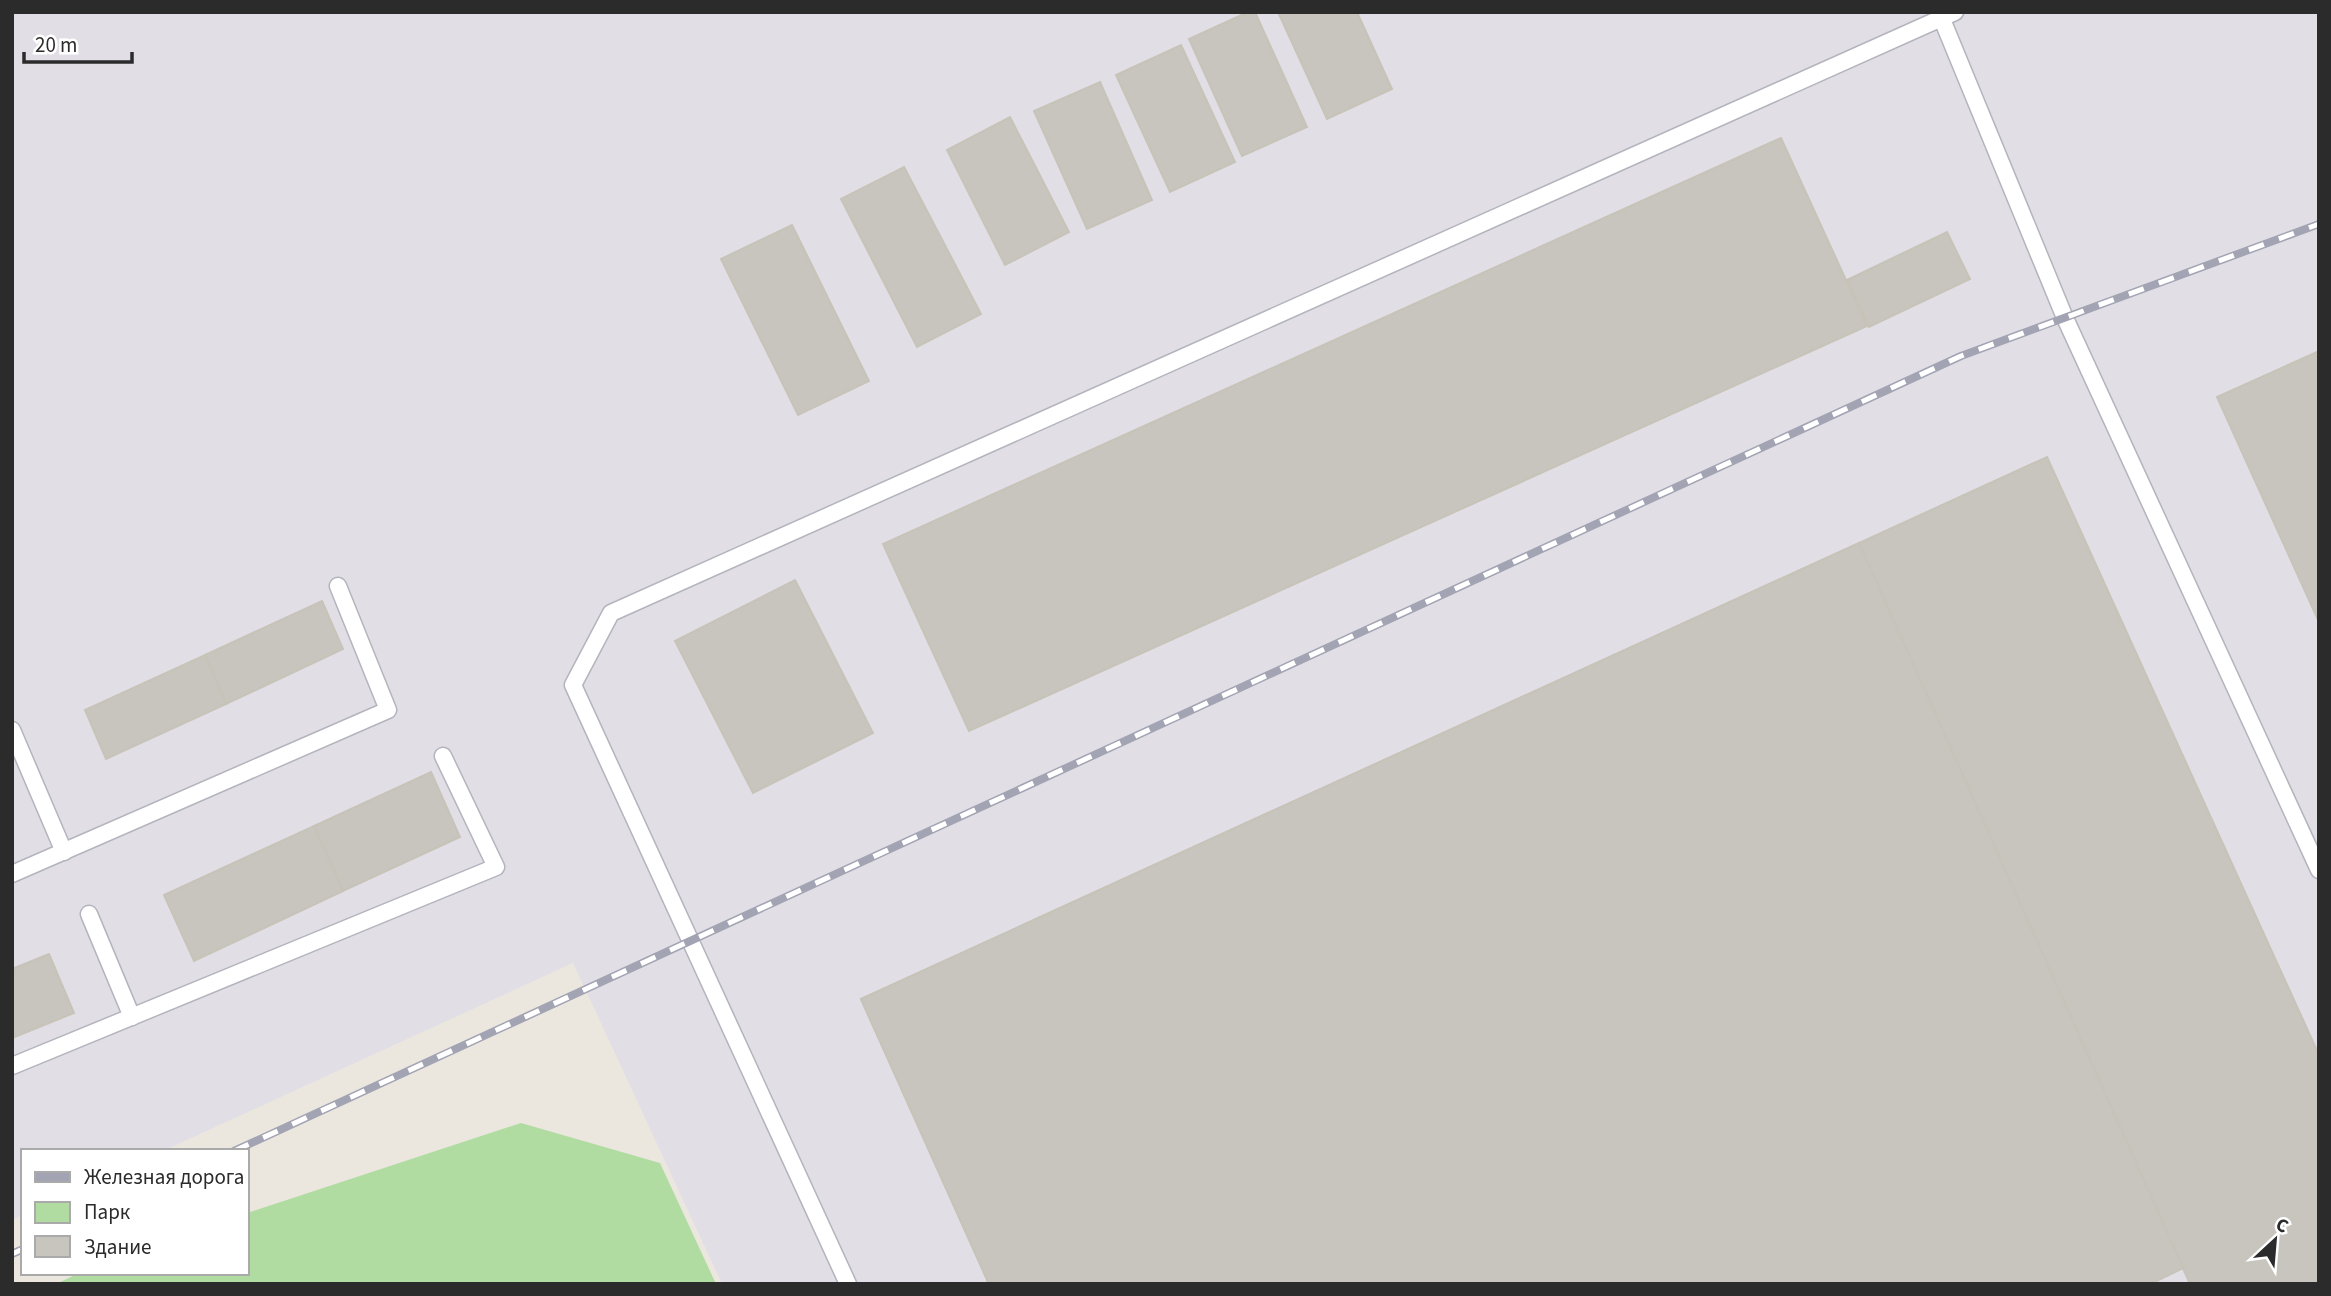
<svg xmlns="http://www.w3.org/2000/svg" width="2331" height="1296" font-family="'Source Sans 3',sans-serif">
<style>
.industrial{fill:#e1dfe5}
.green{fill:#b0dca2}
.building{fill:#c7c5bd;stroke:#c7c3b9;stroke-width:2}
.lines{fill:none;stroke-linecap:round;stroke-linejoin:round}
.lane-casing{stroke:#b3b4bd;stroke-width:19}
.lane{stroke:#fff;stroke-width:16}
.rail-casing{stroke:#a2a3b3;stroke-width:8}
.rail{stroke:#fff;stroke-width:5;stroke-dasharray:16;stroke-linecap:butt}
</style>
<rect width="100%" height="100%" fill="#ebe7df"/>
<path class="industrial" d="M12,12h2307v1272h-1597l-149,-321 -410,188h-140v64l-11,5z"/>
<path class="green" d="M521,1123l139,40 56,121h-660l23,-11h168v-60z"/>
<g class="building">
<path d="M1248,12h7l52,115 -65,29 -53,-117z"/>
<path d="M1278,12h79l35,77 -65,30z"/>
<path d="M1181,45l54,117 -65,30 -54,-117z"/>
<path d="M1100,82l52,118 -65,29 -53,-118z"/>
<path d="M1010,117l59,115 -64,33 -58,-115z"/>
<path d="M1781,138l86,188 -898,405 -86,-187z"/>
<path d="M904,167l77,147 -64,33 -76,-148z"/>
<path d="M792,225l77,156 -71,34 -77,-156z"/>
<path d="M1947,232l23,47 -101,48 -22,-47z"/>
<path d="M2319,351v271l-102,-225z"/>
<path d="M2047,457l272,598v229h-129l-331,-741z"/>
<path d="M1859,543l324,725 -33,16h-1161l-128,-285z"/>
<path d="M1859,543l324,725 -33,16h-1161l-128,-285z"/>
<path d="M795,580l78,153 -120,60 -78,-152z"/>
<path d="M322,601l21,48 -117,55 -21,-49z"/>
<path d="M205,655l21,49 -120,55 -21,-49z"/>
<path d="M431,772l29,65 -117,54 -29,-65z"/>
<path d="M314,826l29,65 -149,70 -30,-66z"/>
<path d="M49,954l25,59 -62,25v-69z"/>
</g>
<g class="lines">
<g class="lane-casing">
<g id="lane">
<path d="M1939,12l126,306 254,552"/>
<path d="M12,730l52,122"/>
<path d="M12,874l376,-164 -50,-124"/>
<path d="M89,914l43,103"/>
<path d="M12,1066l484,-199 -53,-111"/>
<path d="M848,1284l-275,-599 38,-72 1344,-601"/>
</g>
</g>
<use href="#lane" class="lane"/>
<g class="rail-casing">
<g id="rail">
<path d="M234,1151l1727,-795 358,-132"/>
<path d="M12,1254l11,-5"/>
</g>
</g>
<use href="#rail" class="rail"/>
</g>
<rect width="2331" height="1296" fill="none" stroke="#2b2b2b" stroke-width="28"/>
<rect x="21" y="1149" width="228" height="126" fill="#ffffff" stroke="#aaaaaa" stroke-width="2"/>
<rect x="35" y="1172" width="35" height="10" fill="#a2a3b3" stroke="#aaaaaa" stroke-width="2"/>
<text x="84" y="1184" font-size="21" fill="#2b2b2b">Железная дорога</text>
<rect x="35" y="1202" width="35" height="21" fill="#b0dca2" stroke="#aaaaaa" stroke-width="2"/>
<text x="84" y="1219" font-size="21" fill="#2b2b2b">Парк</text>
<rect x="35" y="1236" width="35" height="21" fill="#c7c5bd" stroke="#aaaaaa" stroke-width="2"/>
<text x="84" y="1254" font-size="21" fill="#2b2b2b">Здание</text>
<g transform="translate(2275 1240) rotate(26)" stroke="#ffffff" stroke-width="5" paint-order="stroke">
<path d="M0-5L12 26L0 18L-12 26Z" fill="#2b2b2b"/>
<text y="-10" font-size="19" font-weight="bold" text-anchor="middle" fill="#2b2b2b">С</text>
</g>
<path d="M24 52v10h108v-10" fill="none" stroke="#2b2b2b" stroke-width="3.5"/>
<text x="35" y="52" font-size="21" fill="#2b2b2b" stroke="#ffffff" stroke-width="5" paint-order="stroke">20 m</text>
</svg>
